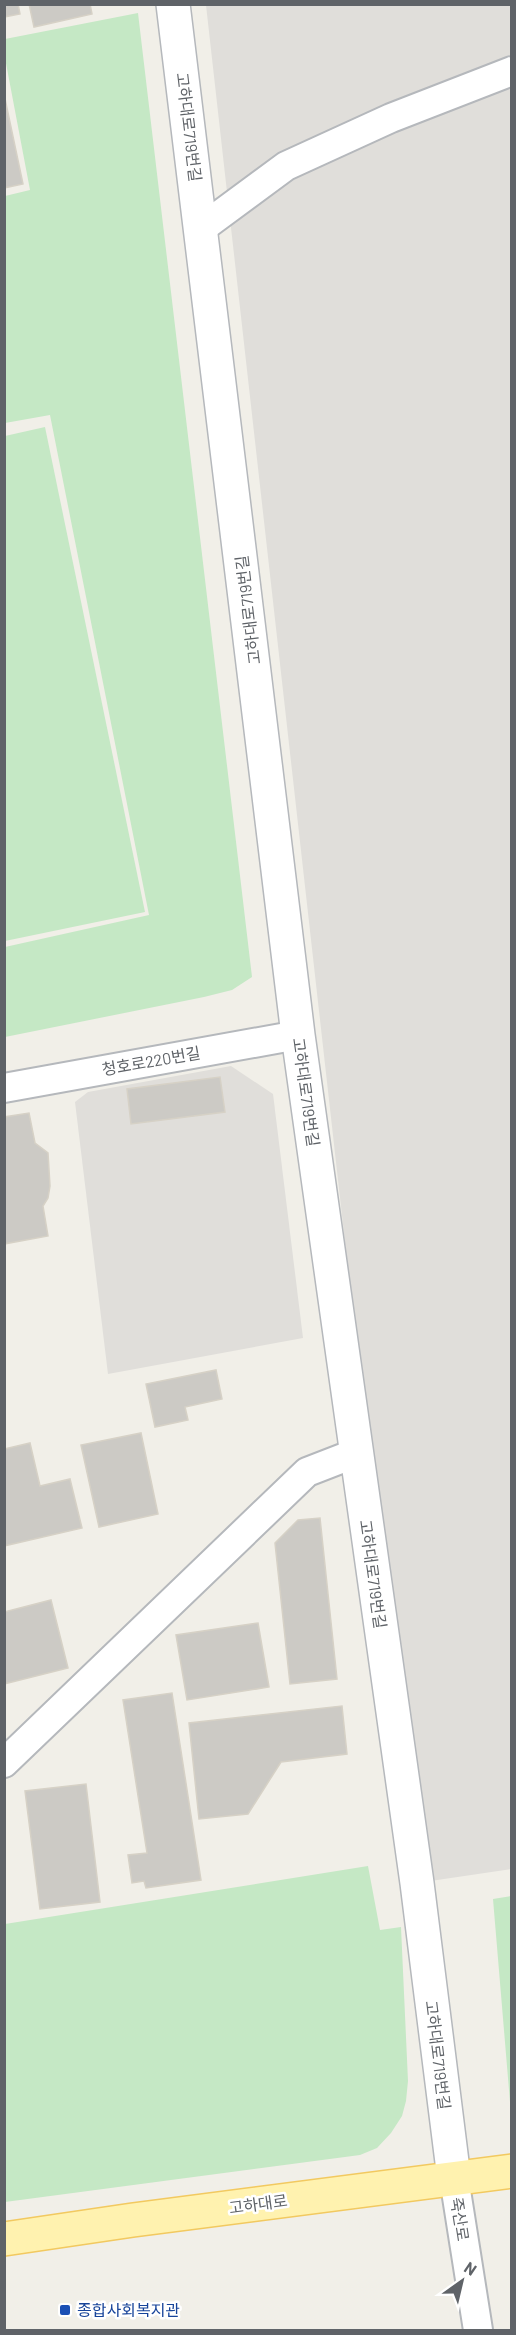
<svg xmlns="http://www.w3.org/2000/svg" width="516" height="2335" font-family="Barlow,'Noto Sans KR',sans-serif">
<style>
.industrial{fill:#e0deda}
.green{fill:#c5e8c5}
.building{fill:#cccac5;stroke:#d6d1c6;stroke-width:1.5}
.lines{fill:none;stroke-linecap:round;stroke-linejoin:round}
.minor-casing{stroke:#b5b8bc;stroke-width:32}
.tertiary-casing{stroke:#b5b8bc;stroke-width:36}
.primary-casing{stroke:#f2c960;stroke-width:36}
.minor{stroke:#fff;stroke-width:28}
.tertiary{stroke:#fff;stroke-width:33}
.primary{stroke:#fff2af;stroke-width:33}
.transit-dot{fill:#1a4fb4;stroke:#fff;stroke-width:2}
.labels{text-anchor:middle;stroke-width:5;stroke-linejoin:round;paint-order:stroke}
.street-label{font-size:16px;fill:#5f6368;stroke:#fff}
.transit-label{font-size:16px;fill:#164399;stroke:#fff;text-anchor:start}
</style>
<rect width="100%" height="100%" fill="#f1efe8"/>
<g class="industrial">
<path d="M206,5h305v1864l-94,14z"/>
<path d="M231,1066l42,28 30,244 -195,36 -33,-272 13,-10z"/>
</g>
<g class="green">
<path d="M138,13l114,964 -20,13 -28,7 -199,40v-90l144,-32 -99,-500 -45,8v-227l25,-6 -25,-132v-19z"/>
<path d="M45,427l100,485 -140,29v-505z"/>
<path d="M368,1866l12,64 21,-3 7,154 -2,20 -4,15 -11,17 -14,15 -17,7 -355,47v-278z"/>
<path d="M511,1896l1,206h-2l-17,-203z"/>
</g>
<g class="building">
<path d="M4,4h14l2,10 -16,3z"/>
<path d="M29,4h61l2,10 -58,13z"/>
<path d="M4,94l19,90 -19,4z"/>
<path d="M220,1077l5,35 -94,12 -4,-35z"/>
<path d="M29,1113l6,30 13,10 2,33 -2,12 -5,8 5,30 -44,8v-127z"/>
<path d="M216,1370l6,29 -37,8 3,13 -33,7 -9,-43z"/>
<path d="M141,1433l17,81 -59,13 -18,-82z"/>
<path d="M30,1443l10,43 30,-7 12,49 -78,18v-97z"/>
<path d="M320,1518l17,161 -47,5 -15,-141 23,-23z"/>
<path d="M51,1600l17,68 -64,16v-72z"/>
<path d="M258,1623l11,64 -82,13 -11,-65z"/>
<path d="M172,1693l29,187 -55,8 -2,-7 -12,2 -4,-28 19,-2 -24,-153z"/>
<path d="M342,1706l5,48 -66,8 -33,52 -49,5 -10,-96z"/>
<path d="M86,1784l14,118 -60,7 -15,-118z"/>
</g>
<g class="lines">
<g class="minor-casing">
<g id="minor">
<path d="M202,228l84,-62 105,-48 121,-47"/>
<path d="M4,1088l294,-53"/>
<path d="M4,1763l303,-291 49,-19"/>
<path d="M454,2178l24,152"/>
</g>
</g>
<g class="tertiary-casing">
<path id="tertiary" d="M173,4l125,1031 119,848 37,295"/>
</g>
<g class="primary-casing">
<path id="primary" d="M4,2239l129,-19 379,-49"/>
</g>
<use href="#minor" class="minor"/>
<use href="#tertiary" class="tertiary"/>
<use href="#primary" class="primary"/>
</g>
<rect class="transit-dot" x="59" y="2304" width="12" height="12" rx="3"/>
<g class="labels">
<g class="street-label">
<text transform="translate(189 127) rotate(83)" y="6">고하대로719번길</text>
<text transform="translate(248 610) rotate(-97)" y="6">고하대로719번길</text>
<text transform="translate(151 1061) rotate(-10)" y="6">청호로220번길</text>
<text transform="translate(306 1092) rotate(82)" y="6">고하대로719번길</text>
<text transform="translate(373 1574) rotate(82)" y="6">고하대로719번길</text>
<text transform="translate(438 2055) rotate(83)" y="6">고하대로719번길</text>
<text transform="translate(258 2204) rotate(-8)" y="6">고하대로</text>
<text transform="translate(460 2219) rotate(81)" y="6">죽산로</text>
</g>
<g class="transit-label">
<text x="77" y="2316">종합사회복지관</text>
</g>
</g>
<rect width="516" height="2335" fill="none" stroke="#5f6368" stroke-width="12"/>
<g transform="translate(462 2281) rotate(34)" stroke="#ffffff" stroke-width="4.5" paint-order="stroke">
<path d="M0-4.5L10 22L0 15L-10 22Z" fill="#5f6368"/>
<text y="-9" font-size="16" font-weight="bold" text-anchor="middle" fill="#5f6368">N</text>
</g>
</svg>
